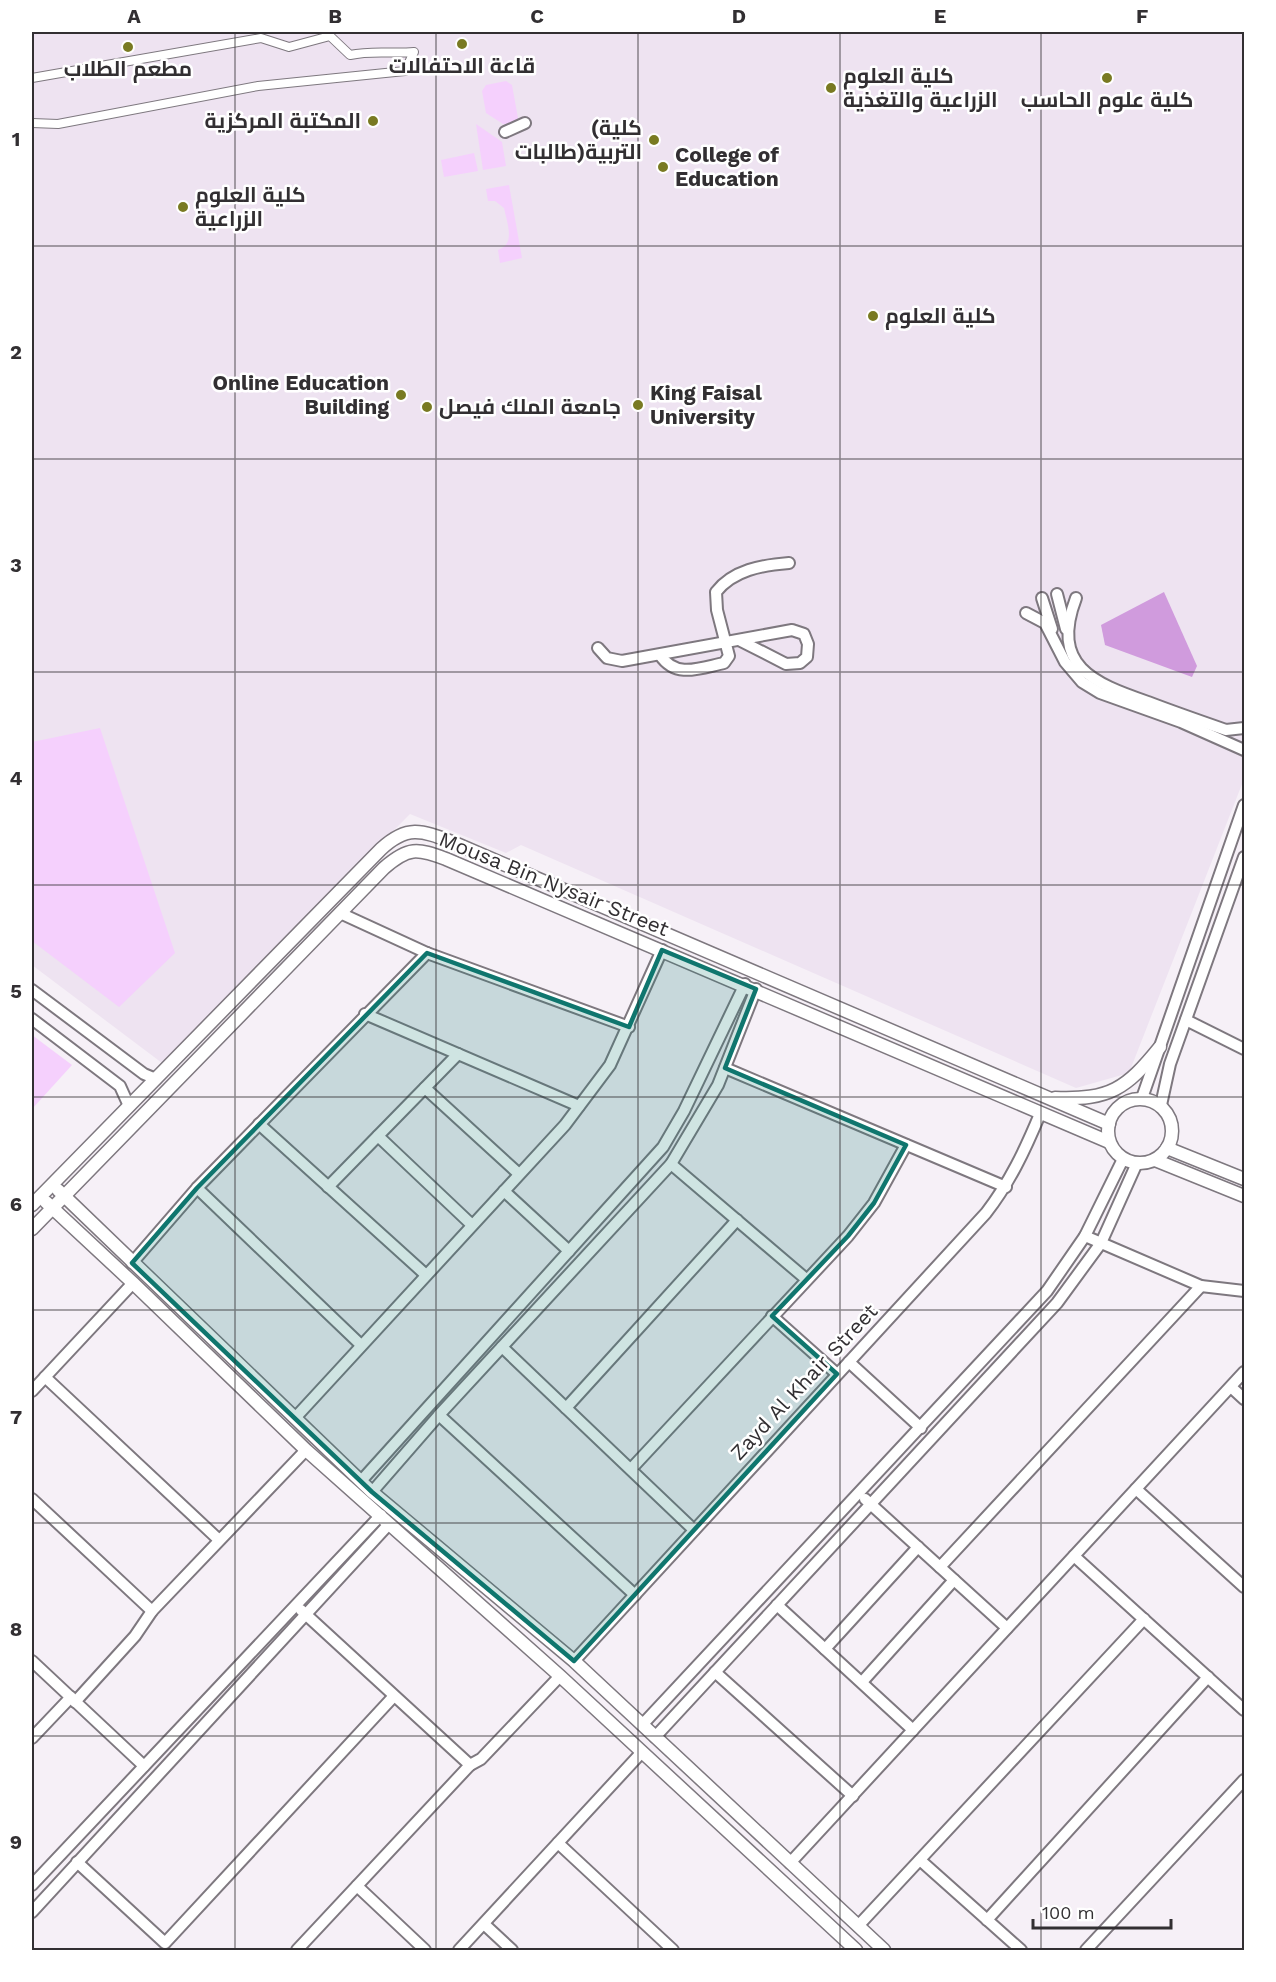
<svg xmlns="http://www.w3.org/2000/svg" width="1276" height="1982" font-family="'Work Sans',Cairo,sans-serif">
<style>
.built{fill:#eee3f1}
.green{fill:#f5d0fd}
.water{fill:#d09bdd}
.lines{fill:none;stroke-linecap:round;stroke-linejoin:round}
.pedestrian-casing{stroke:#7e787f;stroke-width:10}
.minor-casing{stroke:#7e787f;stroke-width:14}
.tertiary-casing{stroke:#7e787f;stroke-width:15}
.pedestrian{stroke:#fff;stroke-width:8}
.minor{stroke:#fff;stroke-width:10}
.tertiary{stroke:#fff;stroke-width:12}
.marked{fill:#0f766e;fill-opacity:0.2;stroke:#0f766e;stroke-width:4.5;stroke-linejoin:round}
.grid{fill:none;stroke:#322f32;stroke-width:1.5;stroke-opacity:0.55}
.poi-dot{fill:#797a22;stroke:#fff;stroke-width:2}
.labels{text-anchor:middle;stroke-width:5;stroke-linejoin:round;paint-order:stroke}
.poi-label{font-size:21px;font-weight:bold;fill:#322f32;stroke:#fff;text-anchor:start}
.street-label{font-size:21px;fill:#322f32;stroke:#fff}
.neatline{fill:none;stroke:#322f32;stroke-width:2}
.grid-label{font-size:20px;text-anchor:middle;font-weight:bold;fill:#322f32}
</style>
<rect width="100%" height="100%" fill="#f6f0f7"/>
<path class="built" d="M32,32h1212v747l-115,294 -53,15 -555,-243 -15,8 -96,-39 -248,249 -130,-98z"/>
<g class="green">
<path d="M506,81l6,4 6,33 -3,5 -12,1 -17,-11 -4,-22 4,-6z"/>
<path d="M476,124l26,18 4,24 -23,4z"/>
<path d="M474,153l4,18 -34,6 -3,-17z"/>
<path d="M509,185l13,73 -22,5 -2,-13c18,-6 9,-27 6,-42l-9,-7h-7l-2,-12z"/>
<path d="M100,728l75,225 -56,54 -87,-66v-199z"/>
<path d="M32,1035l40,30 -40,44z"/>
</g>
<path class="water" d="M1164,592l33,74 -5,11 -87,-32 -4,-20z"/>
<g class="lines">
<g class="pedestrian-casing">
<path id="pedestrian" d="M32,78l229,-40 28,9 41,-11 20,19c23,-5 40,-1 64,-3l-9,19 -147,15 -200,38 -26,-1"/>
</g>
<g class="minor-casing">
<g id="minor">
<path d="M505,132l20,-9"/>
<path d="M1057,594l9,35"/>
<path d="M1042,598l10,31"/>
<path d="M1076,598c-26,68 17,85 72,104 26,10 52,19 78,28l18,-2"/>
<path d="M1026,613l19,10 20,39 17,20 18,11 81,29 63,28"/>
<path d="M598,648l9,10 15,3 170,-31 12,4 4,10 -1,13 -7,6 -14,1 -45,-23"/>
<path d="M660,655c16,24 40,13 64,8l5,-7 -12,-46 -1,-18c17,-22 46,-27 73,-29"/>
<path d="M340,913l87,40 202,74"/>
<path d="M32,990l112,84 12,5"/>
<path d="M365,1014l214,92"/>
<path d="M32,1019l88,67 9,20"/>
<path d="M1186,1020l58,29"/>
<path d="M725,1068l281,119"/>
<path d="M425,1088l94,86"/>
<path d="M1142,1098l102,-293"/>
<path d="M1161,1105l9,-41 74,-207"/>
<path d="M259,1124l167,151"/>
<path d="M378,1136l94,89"/>
<path d="M671,1164l135,115"/>
<path d="M328,1187l130,-133"/>
<path d="M197,1188l164,157"/>
<path d="M504,1191l65,60"/>
<path d="M1085,1236l116,50 43,5"/>
<path d="M132,1263l65,-75 230,-235"/>
<path d="M772,1316l65,58"/>
<path d="M502,1347l192,183"/>
<path d="M849,1362l72,66"/>
<path d="M45,1377l173,162"/>
<path d="M1231,1387l13,12"/>
<path d="M32,1391l101,-108"/>
<path d="M566,1408l171,-188"/>
<path d="M439,1415l196,180"/>
<path d="M295,1418l270,-293 45,-60 52,-115"/>
<path d="M631,1469l217,-233 26,-33 32,-58"/>
<path d="M361,1481l302,-334 21,-36 61,-127"/>
<path d="M1136,1489l108,98"/>
<path d="M372,1492l67,-77 232,-251 47,-79 38,-96"/>
<path d="M32,1499l120,112 154,-161"/>
<path d="M865,1499l142,129"/>
<path d="M1074,1556l170,154"/>
<path d="M940,1567l261,-281"/>
<path d="M777,1605l136,125"/>
<path d="M825,1649l93,-102"/>
<path d="M32,1661l112,105"/>
<path d="M574,1661l412,-448c24,-31 39,-63 54,-99"/>
<path d="M715,1672l138,124"/>
<path d="M862,1682l92,-102"/>
<path d="M75,1702l60,-66 17,-25"/>
<path d="M642,1725l405,-434 38,-55 38,-77"/>
<path d="M655,1737l402,-434 44,-60 36,-80"/>
<path d="M32,1738l39,-41"/>
<path d="M470,1765l11,-6 79,-83"/>
<path d="M558,1843l115,107"/>
<path d="M920,1860l101,90"/>
<path d="M77,1862l88,81 229,-247"/>
<path d="M790,1863l454,-491"/>
<path d="M32,1885l349,-370"/>
<path d="M357,1886l68,64"/>
<path d="M32,1912l357,-388"/>
<path d="M987,1920l221,-243"/>
<path d="M484,1924l28,26"/>
<path d="M858,1926l286,-307"/>
<path d="M297,1950l173,-185 -169,-155"/>
<path d="M459,1950l183,-198"/>
<path d="M1086,1950l158,-170"/>
</g>
</g>
<g class="tertiary-casing">
<g id="tertiary">
<path d="M1055,1098c55,2 71,-9 105,-51"/>
<circle cx="1140" cy="1131" r="32"/>
<path d="M1167,1148l77,31"/>
<path d="M1155,1160l89,36"/>
<path d="M58,1190l314,302 202,169 310,289"/>
<path d="M46,1202l87,81 173,167 254,226 296,274"/>
<path d="M32,1205l349,-356c26,-24 40,-19 71,-7l657,282"/>
<path d="M32,1229l352,-361c24,-21 33,-20 62,-9l663,283"/>
</g>
</g>
<use href="#pedestrian" class="pedestrian"/>
<use href="#minor" class="minor"/>
<use href="#tertiary" class="tertiary"/>
</g>
<path class="marked" d="M662,950l94,39 -31,79 181,77 -32,58 -26,33 -76,80 65,58 -263,287 -202,-169 -240,-229 65,-75 230,-235 202,74z"/>
<path class="grid" d="M235,32v1918M436,32v1918M638,32v1918M840,32v1918M1041,32v1918M32,246h1212M32,459h1212M32,672h1212M32,885h1212M32,1097h1212M32,1310h1212M32,1523h1212M32,1736h1212"/>
<g class="poi-dot">
<circle cx="462" cy="44" r="6"/>
<circle cx="128" cy="47" r="6"/>
<circle cx="1107" cy="78" r="6"/>
<circle cx="831" cy="88" r="6"/>
<circle cx="373" cy="121" r="6"/>
<circle cx="654" cy="140" r="6"/>
<circle cx="663" cy="167" r="6"/>
<circle cx="183" cy="207" r="6"/>
<circle cx="873" cy="316" r="6"/>
<circle cx="401" cy="395" r="6"/>
<circle cx="638" cy="405" r="6"/>
<circle cx="427" cy="407" r="6"/>
</g>
<g class="labels">
<g class="poi-label">
<text x="462" y="73" text-anchor="middle">قاعة الاحتفالات</text>
<text x="128" y="76" text-anchor="middle">مطعم الطلاب</text>
<text x="843" y="83">كلية العلوم<tspan x="843" dy="24">الزراعية والتغذية</tspan></text>
<text x="1107" y="107" text-anchor="middle">كلية علوم الحاسب</text>
<text x="361" y="128" text-anchor="end">المكتبة المركزية</text>
<text x="642" y="135" text-anchor="end">(كلية<tspan x="642" dy="24">التربية(طالبات</tspan></text>
<text x="675" y="162">College of<tspan x="675" dy="24">Education</tspan></text>
<text x="195" y="202">كلية العلوم<tspan x="195" dy="24">الزراعية</tspan></text>
<text x="885" y="323">كلية العلوم</text>
<text x="389" y="390" text-anchor="end">Online Education<tspan x="389" dy="24">Building</tspan></text>
<text x="650" y="400">King Faisal<tspan x="650" dy="24">University</tspan></text>
<text x="439" y="414">جامعة الملك فيصل</text>
</g>
<g class="street-label">
<text transform="translate(554 884) rotate(22)" y="7">Mousa Bin Nysair Street</text>
<text transform="translate(804 1382) rotate(-47)" y="7">Zayd Al Khair Street</text>
</g>
</g>
<rect width="1276" height="1982" fill="none" stroke="#ffffff" stroke-width="66"/>
<path d="M1033 1919v9h138v-9" fill="none" stroke="#322f32" stroke-width="3"/>
<text x="1042" y="1919" font-size="18" fill="#322f32" stroke="#ffffff" stroke-width="4.5" paint-order="stroke">100 m</text>
<rect x="33" y="33" width="1210" height="1916" class="neatline"/>
<g class="grid-label">
<text x="134" y="23">A</text>
<text x="335" y="23">B</text>
<text x="537" y="23">C</text>
<text x="739" y="23">D</text>
<text x="940" y="23">E</text>
<text x="1142" y="23">F</text>
<text x="16" y="146">1</text>
<text x="16" y="359">2</text>
<text x="16" y="572">3</text>
<text x="16" y="785">4</text>
<text x="16" y="998">5</text>
<text x="16" y="1211">6</text>
<text x="16" y="1424">7</text>
<text x="16" y="1636">8</text>
<text x="16" y="1849">9</text>
</g>
</svg>
